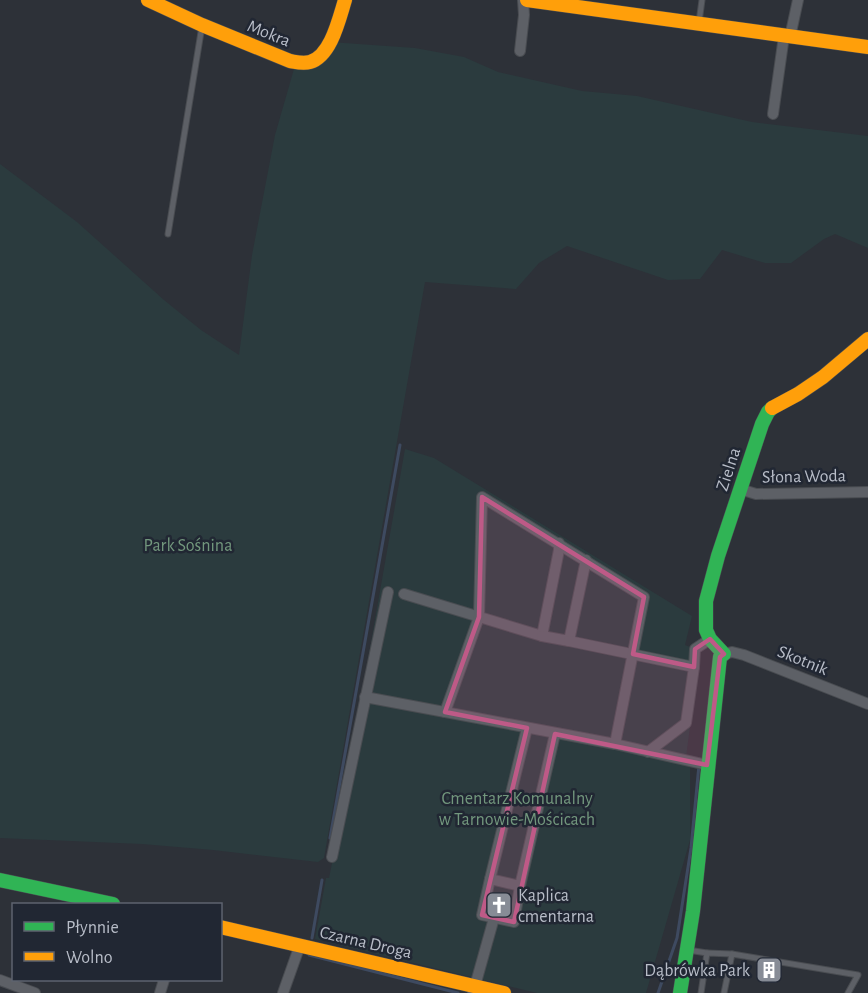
<svg xmlns="http://www.w3.org/2000/svg" width="868" height="993" font-family="'Alegreya Sans',sans-serif">
<style>
.green{fill:#2b3b3e}
.lines{fill:none;stroke-linecap:round;stroke-linejoin:round}
.stream{stroke:#3e4a60;stroke-width:3}
.lane-casing{stroke:#494c51;stroke-width:7}
.street-casing{stroke:#494c51;stroke-width:12}
.fast-casing{stroke:#494c51;stroke-width:15}
.slow-casing{stroke:#494c51;stroke-width:15}
.lane{stroke:#5d6066;stroke-width:5}
.street{stroke:#5d6066;stroke-width:10}
.fast{stroke:#30b455;stroke-width:14}
.slow{stroke:#ff9f0a;stroke-width:14}
.marked{fill:#be5a87;fill-opacity:0.2;stroke:#be5a87;stroke-width:4.5;stroke-linejoin:round}
.labels{text-anchor:middle;stroke-width:5;stroke-linejoin:round;paint-order:stroke}
.street-label{font-size:18px;fill:#b8bdc8;stroke:#212733}
.park-label{font-size:18px;fill:#72977d;stroke:#212733}
.poi-label{font-size:18px;fill:#b8bdc8;stroke:#212733;text-anchor:start}
</style>
<rect width="100%" height="100%" fill="#2d3138"/>
<g class="green">
<path d="M330,42l85,6 49,9 34,15 84,19 55,5 115,26 116,14v112l-33,-14 -11,5 -33,24h-26l-43,-13 -22,29 -32,1 -101,-34 -28,17 -23,26 -91,-7 -101,576 -6,4 -105,-12 -71,-6 -142,-6v-674l77,58 87,78 37,30 38,25 13,-100 23,-120 21,-73 6,1z"/>
<path d="M405,449l29,9 258,158 -7,29 15,6 -15,114 5,1v74l-44,153h-109l-222,-54 11,-61h3l4,-20z"/>
</g>
<g class="lines">
<g class="stream">
<path d="M330,838l70,-393"/>
<path d="M312,938l10,-58"/>
<path d="M309,953v2l149,38"/>
<path d="M658,993l19,-55 14,-90 8,-83"/>
</g>
<g class="lane-casing">
<g id="lane">
<path d="M699,22l3,-22"/>
<path d="M168,234l34,-208"/>
<path d="M688,950l19,3"/>
<path d="M701,993l6,-40 25,1"/>
<path d="M724,993l8,-39 126,21 -10,18"/>
</g>
</g>
<g class="street-casing">
<g id="street">
<path d="M790,37l8,-37"/>
<path d="M520,51l4,-36 -1,-15"/>
<path d="M773,114l11,-78"/>
<path d="M740,489l16,5 112,-2"/>
<path d="M404,594l138,42 17,-86v-7"/>
<path d="M542,636l27,5 17,-81"/>
<path d="M569,641l125,26"/>
<path d="M724,654l8,-2 12,3 124,49"/>
<path d="M365,697l250,47 92,21"/>
<path d="M445,712l34,-95 3,-120 162,100 -29,147"/>
<path d="M648,752l38,-29 8,-56 1,-18 15,-10"/>
<path d="M332,857l56,-265"/>
<path d="M490,879l37,-151"/>
<path d="M520,886l-6,36 -32,-7 8,-36 30,7 35,-152"/>
<path d="M0,980l35,13"/>
<path d="M160,993l4,-13"/>
<path d="M283,993l17,-48"/>
<path d="M473,993l21,-75"/>
</g>
</g>
<g class="fast-casing">
<g id="fast">
<path d="M0,880l113,24"/>
<path d="M680,993l13,-82 27,-254 4,-3 -14,-15 -4,-9v-29l12,-45 44,-132 6,-12 4,-4"/>
</g>
</g>
<g class="slow-casing">
<g id="slow">
<path d="M148,0l54,25 88,36c6,1 13,3 20,1 21,-6 29,-43 35,-62"/>
<path d="M527,0l341,47"/>
<path d="M772,408l26,-14 25,-17 45,-38"/>
<path d="M220,927l284,66"/>
</g>
</g>
<use href="#lane" class="lane"/>
<use href="#street" class="street"/>
<use href="#fast" class="fast"/>
<use href="#slow" class="slow"/>
</g>
<path class="marked" d="M482,497l162,100 -11,57 61,13 1,-18 15,-10 14,15 -4,3 -13,108 -152,-31 -41,188 -32,-7 45,-187 -82,-16 34,-95z"/>
<defs>
<g id="church-square" transform="scale(1.35)"><rect x="-9" y="-9" width="18" height="18" rx="4" fill="#878c96" stroke="#212733"/><path d="M-1.2-6h2.4v3.5h3.3v2.4h-3.3V6h-2.4V-.1h-3.3v-2.4h3.3Z" fill="#fff"/></g>
<g id="building-square" transform="scale(1.35)"><rect x="-9" y="-9" width="18" height="18" rx="4" fill="#878c96" stroke="#212733"/><path d="M-4-6H4V6H1V3H-1V6H-4ZM-2.5-4.3h1.7v1.8h-1.7ZM.8-4.3h1.7v1.8H.8ZM-2.5-1h1.7V.8h-1.7ZM.8-1h1.7V.8H.8Z" fill="#fff"/></g>
</defs>
<g fill-rule="evenodd">
<use href="#church-square" x="499" y="905"/>
<use href="#building-square" x="769" y="970"/>
</g>
<g class="labels">
<g class="street-label">
<text transform="translate(269 33) rotate(22)" y="6">Mokra</text>
<text transform="translate(728 469) rotate(-72)" y="6">Zielna</text>
<text transform="translate(804 476) rotate(-1)" y="6">Słona Woda</text>
<text transform="translate(803 660) rotate(22)" y="6">Skotnik</text>
<text transform="translate(366 942) rotate(13)" y="6">Czarna Droga</text>
</g>
<g class="park-label">
<text x="188" y="551">Park Sośnina</text>
<text x="517" y="804">Cmentarz Komunalny<tspan x="517" dy="21">w Tarnowie-Mościcach</tspan></text>
</g>
<g class="poi-label">
<text x="518" y="901">Kaplica<tspan x="518" dy="21">cmentarna</tspan></text>
<text x="750" y="976" text-anchor="end">Dąbrówka Park</text>
</g>
</g>
<rect x="12" y="903" width="210" height="78" fill="#212733" stroke="#5d636f" stroke-width="1.5"/>
<rect x="24" y="922" width="30" height="9" fill="#30b455" stroke="#5d636f" stroke-width="1.5"/>
<text x="66" y="933" font-size="18" fill="#b8bdc8">Płynnie</text>
<rect x="24" y="952" width="30" height="9" fill="#ff9f0a" stroke="#5d636f" stroke-width="1.5"/>
<text x="66" y="963" font-size="18" fill="#b8bdc8">Wolno</text>
</svg>
